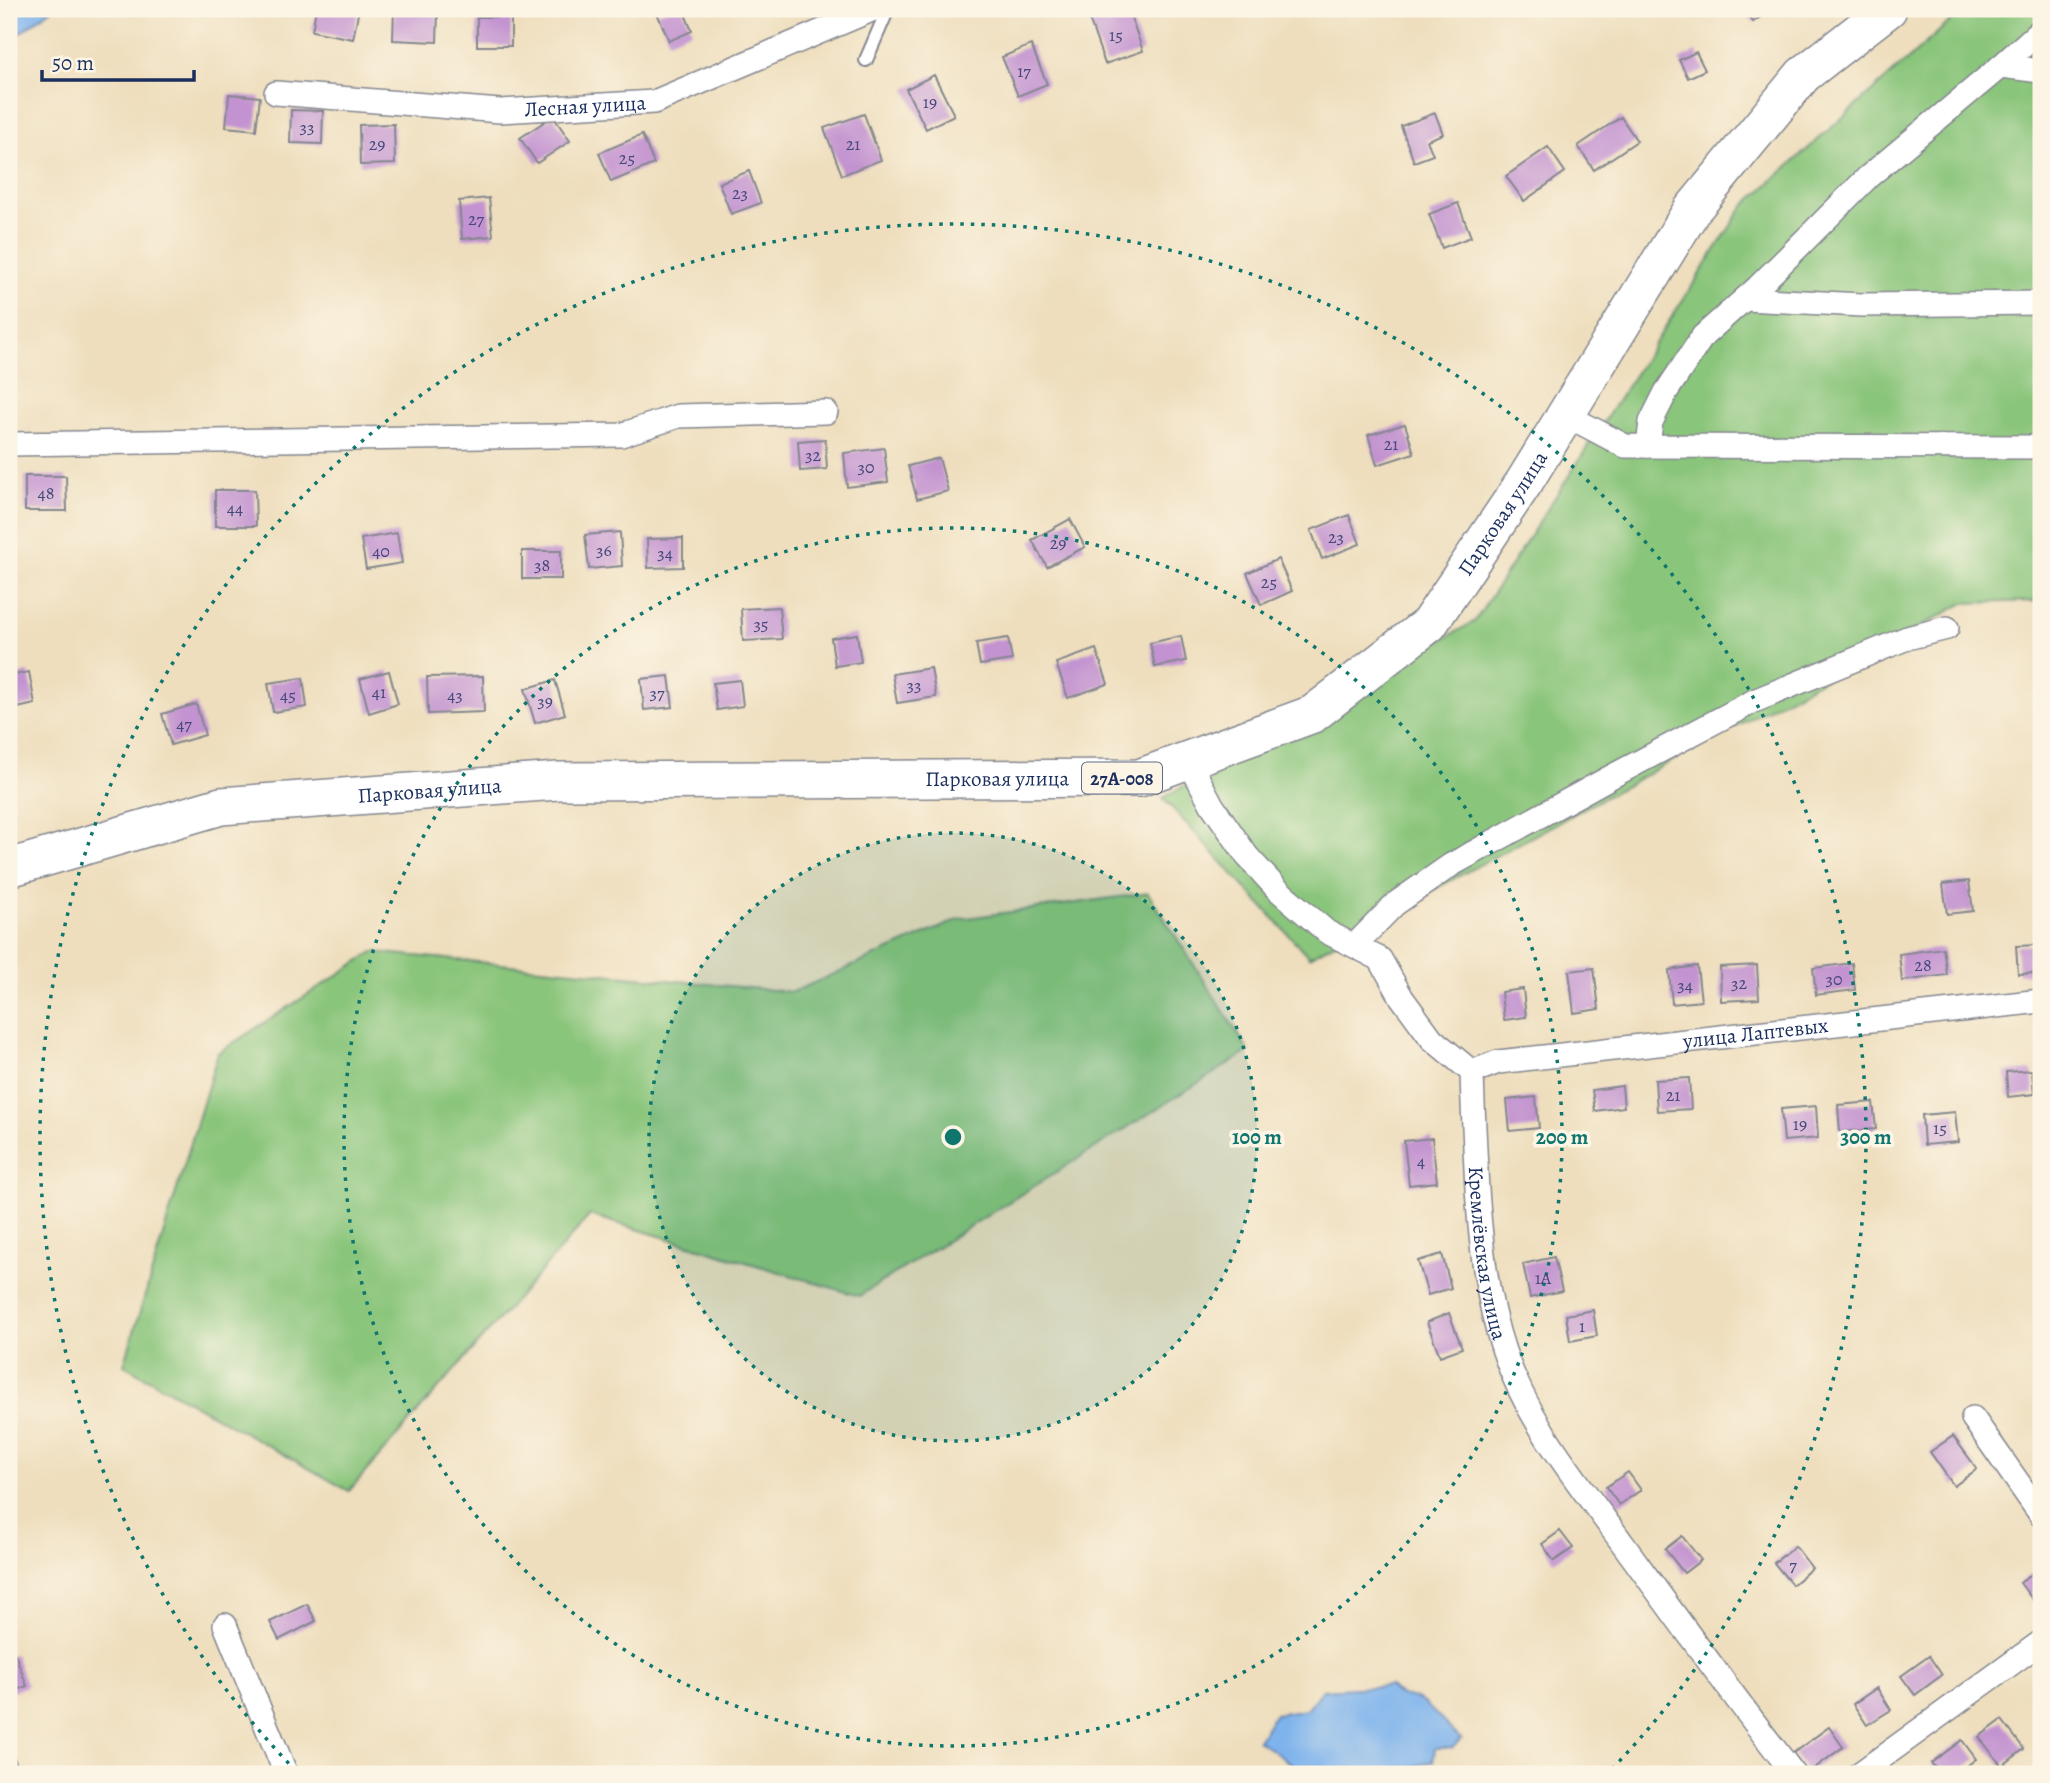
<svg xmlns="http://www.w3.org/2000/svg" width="2050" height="1783" font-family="Alegreya,serif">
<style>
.green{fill:#89c57a;stroke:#527a6c;stroke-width:2}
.water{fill:#7eb3ec;stroke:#4c71a5;stroke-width:2}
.building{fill:#c293d0}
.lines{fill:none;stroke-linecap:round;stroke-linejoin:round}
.lane-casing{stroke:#84868e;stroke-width:16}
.street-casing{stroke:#84868e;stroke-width:26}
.primary-casing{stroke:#84868e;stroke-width:40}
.lane{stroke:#fff;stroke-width:12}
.street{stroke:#fff;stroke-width:23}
.primary{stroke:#fff;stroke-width:37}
.ring{fill:none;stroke:#0f766e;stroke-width:3.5;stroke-dasharray:3.5 7}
.labels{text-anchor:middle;stroke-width:7;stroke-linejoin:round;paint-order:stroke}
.number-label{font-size:18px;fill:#45487a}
.shield{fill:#fcf5e5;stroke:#5e6a86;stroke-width:2}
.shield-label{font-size:19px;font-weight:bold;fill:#1b2f5e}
.street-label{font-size:21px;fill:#1b2f5e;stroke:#fcf5e5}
.centre{fill:#0f766e;stroke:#fcf5e5;stroke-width:3.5}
.ring-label{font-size:21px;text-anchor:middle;font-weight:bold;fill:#0f766e;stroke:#fcf5e5;stroke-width:7;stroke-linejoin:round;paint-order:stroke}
</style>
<rect width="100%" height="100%" fill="#fcf5e5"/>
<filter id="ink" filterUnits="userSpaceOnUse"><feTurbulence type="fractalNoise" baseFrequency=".0143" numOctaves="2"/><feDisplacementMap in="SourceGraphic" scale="14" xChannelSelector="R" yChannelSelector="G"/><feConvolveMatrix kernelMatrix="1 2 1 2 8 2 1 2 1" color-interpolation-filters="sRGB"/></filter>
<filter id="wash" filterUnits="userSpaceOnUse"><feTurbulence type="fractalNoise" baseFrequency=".00686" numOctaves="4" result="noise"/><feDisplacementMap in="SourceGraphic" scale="28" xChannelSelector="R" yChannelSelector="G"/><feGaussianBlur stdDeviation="1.57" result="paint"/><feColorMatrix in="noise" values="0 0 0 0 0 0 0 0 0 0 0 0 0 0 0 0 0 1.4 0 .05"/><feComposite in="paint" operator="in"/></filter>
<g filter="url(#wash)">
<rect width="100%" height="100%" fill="#eedebd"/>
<g class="green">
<path d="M1964,9h77v592l-77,2 -655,354 -146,-159 312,-177 268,-414z"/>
<path d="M1148,893l101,158 -390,245 -269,-81 -241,276 -225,-126 94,-312 155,-101 420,40 167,-73z"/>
</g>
<g class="water">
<path d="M9,9h43l-43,32z"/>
<path d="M1389,1686c12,14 17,7 30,14 17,11 27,28 43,39l-10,9h-17l-2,13 -43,13h-85l-47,-34 17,-26 32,-5 15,-19z"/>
</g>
<g id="blocks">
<g class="building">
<path d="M316,9h43l-6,30 -41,-8z"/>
<path d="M394,9l44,2 -1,31 -44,-2z"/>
<path d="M668,9h15l9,22 -23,10 -12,-28z"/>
<path d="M1117,9h11l15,42 -38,13 -16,-45z"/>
<path d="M1744,9h28l-19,13z"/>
<rect x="477" y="17" width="34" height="29"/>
<path d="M1031,45l16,39 -29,12 -16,-39z"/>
<path d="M1696,52l9,18 -17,8 -9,-18z"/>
<path d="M934,75l20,40 -28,14 -20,-40z"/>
<path d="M229,94l31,3 -4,33 -30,-3z"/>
<path d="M291,110l32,1 -1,33 -32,-1z"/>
<path d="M1435,113l8,21 -16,6 6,15 -19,7 -13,-36z"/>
<path d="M864,114l17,46 -39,15 -18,-47z"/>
<path d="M553,116l17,25 -33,22 -17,-25z"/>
<path d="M1621,117l16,24 -43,29 -16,-24z"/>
<path d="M394,124l1,40 -35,1 -1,-40z"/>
<path d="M642,135l12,29 -43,18 -12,-29z"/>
<path d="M1548,147l17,25 -41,29 -18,-25z"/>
<path d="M749,171l12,32 -30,11 -12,-31z"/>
<path d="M489,198l4,38 -31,3 -3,-38z"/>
<path d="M1458,203l13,34 -29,11 -13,-34z"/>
<path d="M1405,424l9,29 -37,12 -9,-30z"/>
<path d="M825,439l2,30 -27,2 -2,-30z"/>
<path d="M884,448l4,34 -41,5 -3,-34z"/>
<path d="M939,458l9,33 -31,8 -9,-33z"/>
<path d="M25,476h41l1,35h-42z"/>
<path d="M215,490h40l1,36h-41z"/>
<path d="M1349,515l11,29 -38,15 -11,-29z"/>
<path d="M1070,519l15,28 -38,20 -15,-27z"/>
<path d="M620,532l2,34 -33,3 -4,-34z"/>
<path d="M397,533l5,30 -36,6 -5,-30z"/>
<path d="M683,538v29l-35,1 -1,-29z"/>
<rect x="522" y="551" width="39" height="28"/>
<path d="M1278,559l14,32 -31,14 -14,-32z"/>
<path d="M779,607l3,32 -39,2 -2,-32z"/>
<path d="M857,634l4,28 -26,4 -4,-28z"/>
<path d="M1181,636l5,25 -31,6 -5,-24z"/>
<path d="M1008,638l4,22 -32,5 -4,-22z"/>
<path d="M1096,649l12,35 -40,14 -12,-35z"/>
<path d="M931,668l5,29 -39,6 -5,-29z"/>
<path d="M389,671l9,33 -29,9 -9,-34z"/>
<path d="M29,672l6,32 -26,6v-34z"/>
<path d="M483,676l1,36 -56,2 -1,-37z"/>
<path d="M669,676l4,31 -29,3 -3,-31z"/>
<path d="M303,678l4,29 -34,5 -5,-29z"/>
<path d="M555,680l10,34 -30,9 -10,-34z"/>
<path d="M740,680l3,26 -26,4 -4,-27z"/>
<path d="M196,704l9,31 -34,10 -9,-31z"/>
<path d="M1969,881l4,30 -26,3 -4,-30z"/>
<path d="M2038,945l2,28 -22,1 -2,-28z"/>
<path d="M1943,948l4,27 -45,6 -3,-27z"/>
<path d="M1852,963l3,27 -39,5 -3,-27z"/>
<path d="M1757,965l2,34 -38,2 -1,-34z"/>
<path d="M1697,966l4,35 -29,3 -3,-34z"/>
<path d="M1594,968l5,41 -25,4 -5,-42z"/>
<path d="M1523,989l3,28 -22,3 -3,-28z"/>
<path d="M2032,1070l2,24 -26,3 -2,-25z"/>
<path d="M1689,1078l2,31 -34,2 -2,-31z"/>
<path d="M1622,1086l2,21 -29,4 -3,-21z"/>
<path d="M1536,1097l3,31 -29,3 -3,-31z"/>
<path d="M1873,1102l3,27 -36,3 -2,-27z"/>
<path d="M1816,1106l2,32 -34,3 -3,-32z"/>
<path d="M1955,1112l3,30 -34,3 -2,-30z"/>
<path d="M1432,1138l5,44 -28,3 -5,-44z"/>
<path d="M1442,1254l9,34 -23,7 -10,-34z"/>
<path d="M1554,1257l8,34 -32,7 -7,-34z"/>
<path d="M1593,1310l4,26 -27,5 -4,-26z"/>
<path d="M1449,1313l13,35 -22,8 -13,-34z"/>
<path d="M1953,1436l24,33 -23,17 -24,-34z"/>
<path d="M1628,1472l13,18 -22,15 -13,-18z"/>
<path d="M1560,1531l13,17 -19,13 -12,-17z"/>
<path d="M1682,1536l19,24 -17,13 -19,-24z"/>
<path d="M1795,1546l17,22 -20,17 -18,-22z"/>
<path d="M2041,1567v33l-5,4 -16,-21z"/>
<path d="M307,1604l9,17 -37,19 -9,-18z"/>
<path d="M15,1654l12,32 -18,7v-37z"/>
<path d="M1929,1656l13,19 -27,20 -14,-19z"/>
<path d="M1877,1688l14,22 -24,15 -14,-21z"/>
<path d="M2002,1720l22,29 -22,17 -23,-29z"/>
<path d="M1829,1727l14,20 -35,26 -15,-20z"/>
<path d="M1962,1740l14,19 -20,15h-16l-9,-11z"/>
<path d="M9,1744l10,27 -8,3h-2z"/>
</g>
</g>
</g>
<g filter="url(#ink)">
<use href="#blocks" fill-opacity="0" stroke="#84868e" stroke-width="2"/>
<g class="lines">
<g class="lane-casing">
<path id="lane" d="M866,60l22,-51"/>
</g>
<g class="street-casing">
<g id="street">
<path d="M2001,66l40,5"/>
<path id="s1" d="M276,93l224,18 154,-9 220,-93"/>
<path d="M1745,299l117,6 179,-2"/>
<path d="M1566,415l59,31 416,1"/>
<path d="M9,444l612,-9 57,-19 148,-4"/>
<path d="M1648,446l3,-24 15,-30 37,-56 55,-49 110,-110 133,-111 40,-36"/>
<path d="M1188,760l24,45 35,51 30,33 50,43 53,27 22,39 30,41 40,33"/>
<path d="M1355,945l40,-41 56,-39 156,-86 147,-78 153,-63 40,-10"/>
<path id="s2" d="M1472,1072c1,40 3,78 5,117 4,55 9,109 27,162 24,72 75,132 119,193 56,77 112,155 171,230"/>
<path id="s3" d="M1472,1072l26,-10 543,-61"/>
<path d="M1973,1418l68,97"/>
<path d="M225,1625l61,149"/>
<path d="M1859,1774l182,-132"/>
</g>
</g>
<g class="primary-casing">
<g id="primary">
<path id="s4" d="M9,868l212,-62 337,-25 581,-3 174,-64 116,-90 94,-140 169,-274 111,-135 85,-66"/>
</g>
</g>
<use href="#lane" class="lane"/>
<use href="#street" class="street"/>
<use href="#primary" class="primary"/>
</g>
</g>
<circle cx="953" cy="1137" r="304" fill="#0f766e" fill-opacity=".12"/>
<g class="ring">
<circle cx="953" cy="1137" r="304"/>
<circle cx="953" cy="1137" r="609"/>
<path d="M296 1771A913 913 0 1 1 1610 1771"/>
</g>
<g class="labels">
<g class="number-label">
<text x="1116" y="41">15</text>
<text x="1024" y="77">17</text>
<text x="930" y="108">19</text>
<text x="307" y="133">33</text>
<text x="377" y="150">29</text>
<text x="853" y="150">21</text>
<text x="627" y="164">25</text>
<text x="740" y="199">23</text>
<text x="476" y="225">27</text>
<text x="1391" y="450">21</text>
<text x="813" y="461">32</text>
<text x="866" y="473">30</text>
<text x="46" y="499">48</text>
<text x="235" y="514">44</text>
<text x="1336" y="543">23</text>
<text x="1058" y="549">29</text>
<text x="604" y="556">36</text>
<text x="381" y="557">40</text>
<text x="665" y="559">34</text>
<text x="542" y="571">38</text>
<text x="1269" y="588">25</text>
<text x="761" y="630">35</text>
<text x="914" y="691">33</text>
<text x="379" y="698">41</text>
<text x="657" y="699">37</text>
<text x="288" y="701">45</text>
<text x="455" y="701">43</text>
<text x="545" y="707">39</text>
<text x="184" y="730">47</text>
<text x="1923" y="971">28</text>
<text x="1834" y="985">30</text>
<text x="1739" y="989">32</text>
<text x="1685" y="991">34</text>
<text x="1673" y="1101">21</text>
<text x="1800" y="1130">19</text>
<text x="1940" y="1134">15</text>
<text x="1421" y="1167">4</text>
<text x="1543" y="1284">1А</text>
<text x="1582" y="1332">1</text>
<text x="1793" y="1571">7</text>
</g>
<rect class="shield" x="1082" y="762.5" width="80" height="31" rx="5"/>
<g class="shield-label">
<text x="1122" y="785">27А-008</text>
</g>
<g class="street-label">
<text dy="7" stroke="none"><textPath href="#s1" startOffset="310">Лесная улица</textPath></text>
<text dy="7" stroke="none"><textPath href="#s4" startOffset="1605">Парковая улица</textPath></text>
<text dy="7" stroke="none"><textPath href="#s4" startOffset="998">Парковая улица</textPath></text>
<text dy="7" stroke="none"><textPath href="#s4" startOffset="430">Парковая улица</textPath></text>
<text dy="7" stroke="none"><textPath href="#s3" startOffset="287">улица Лаптевых</textPath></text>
<text dy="7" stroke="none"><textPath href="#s2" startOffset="182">Кремлёвская улица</textPath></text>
</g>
</g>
<circle cx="953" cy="1137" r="10" class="centre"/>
<g class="ring-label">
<text x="1257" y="1144">100 m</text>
<text x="1562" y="1144">200 m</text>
<text x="1866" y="1144">300 m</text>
</g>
<rect width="2050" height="1783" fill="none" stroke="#fcf5e5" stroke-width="35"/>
<path d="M42 70v10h152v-10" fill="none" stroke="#1b2f5e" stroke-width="3.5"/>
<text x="52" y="70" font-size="21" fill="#1b2f5e" stroke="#fcf5e5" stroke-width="5" paint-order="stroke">50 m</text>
</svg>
